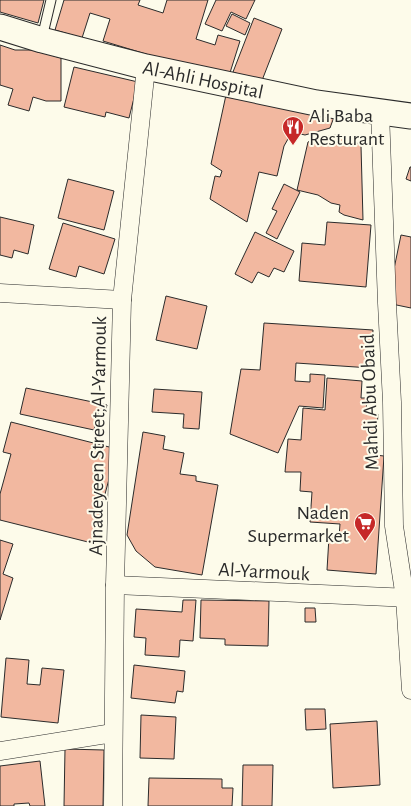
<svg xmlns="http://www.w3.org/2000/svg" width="411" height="806" font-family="'Alegreya Sans',sans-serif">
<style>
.building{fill:#f2b8a0;stroke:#2b2b2b}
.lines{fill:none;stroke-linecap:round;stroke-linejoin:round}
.lane-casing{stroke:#2b2b2b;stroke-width:11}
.street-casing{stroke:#2b2b2b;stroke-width:19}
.secondary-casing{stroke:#2b2b2b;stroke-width:27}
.lane{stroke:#fdfbea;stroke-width:9}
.street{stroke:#fdfbea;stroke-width:18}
.secondary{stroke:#fdfbea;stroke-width:25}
.labels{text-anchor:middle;stroke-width:4;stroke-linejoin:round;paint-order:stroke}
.street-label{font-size:20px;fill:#2b2b2b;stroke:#fdfbea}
.poi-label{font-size:20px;fill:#2b2b2b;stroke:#fdfbea;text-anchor:start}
</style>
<rect width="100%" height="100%" fill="#fdfbea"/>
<g class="building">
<path d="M0,0h44l-6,23 -38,-11z"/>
<path d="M64,0h76l-2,5 25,8 4,-13h41l-12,39 19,6 3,-10 22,6 -12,38 -125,-38 7,-22 -20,-6 -8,25 -27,-8z"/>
<path d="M216,0h39l-9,19 -15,-7 -9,19 -17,-7z"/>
<path d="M232,14l18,9 -5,12 -19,-9z"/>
<path d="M254,18l28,11 -21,54 -28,-11z"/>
<path d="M0,45l15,5h19l27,8v43h-15l-13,-4 -4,14 -21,-6 5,-16 -13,-4z"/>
<path d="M74,67l64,15 -9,36 -23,-6 -1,5 -41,-10z"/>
<path d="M226,95l108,22 -4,11 -25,7 -13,-3 -8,14 -7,30 -18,-4 -12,50 -37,-23 5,-23 5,1 2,-6 -11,-7z"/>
<path d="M336,135l15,3 10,8 2,74 -19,-5 -5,-3 1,-7 -9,-2 -13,-8 -21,-5 11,-48 6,-3z"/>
<path d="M410,167h1v14l-5,-2z"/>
<path d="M68,179l46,12 -10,39 -46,-12z"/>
<path d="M284,184l16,8 -23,47 -11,-6 11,-22 -5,-2z"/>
<path d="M0,217l34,8 -6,29 -14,-4 -2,8 -12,-3z"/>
<path d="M327,222l44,3 -5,62 -67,-6 3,-38 23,2z"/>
<path d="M63,223l52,16 -11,35 -25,-8 -3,11 -27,-8z"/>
<path d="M255,232l39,19 -10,21 -10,-4 -5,9 -11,-5 -6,11 -17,-9z"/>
<path d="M401,235l10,2v71l-24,-5z"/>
<path d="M166,296l41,10 -10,43 -41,-9z"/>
<path d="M264,323l109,7 -2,38 -75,-5 -1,18 15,1v-8l15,1 -2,33 -24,-2 -21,47 -48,-19 11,-65 19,1z"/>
<path d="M327,378l35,3 -1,17h6l-1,15 12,1 -3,41 9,1 -8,118 -49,-4 2,-33h10l1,-13 -30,-2 2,-30 -12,-1 1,-19h-16l3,-33 13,1 2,-32 22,2z"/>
<path d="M26,388l81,17 -2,7 -6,-2 -5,20 -74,-16z"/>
<path d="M154,389l48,3 -3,37 -16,-1 1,-14 -32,-2z"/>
<path d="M11,422l106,27 -25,94 -92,-23v-26l11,-40 -8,-2z"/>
<path d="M143,432l22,4 -2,13 21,4 -4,21 16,2v5l22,4 -16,90 -47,-8 -19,-16 -9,-16z"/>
<path d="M0,540l13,4 -10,30 10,4 -13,42z"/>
<path d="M183,600h13l-3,41 -13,-1 -1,17 -34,-2 1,-17 -12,-1 2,-28 46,3z"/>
<path d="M201,600l68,1 -1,45 -43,-1v-6l-25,-1z"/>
<path d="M305,608h10l1,14h-11z"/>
<path d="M6,658l23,2 -2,24 13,1 2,-17 22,2 -6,53 -57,-6z"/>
<path d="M134,665l51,6 -2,21 -6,-1 -2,12 -44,-5z"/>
<path d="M305,709h20l1,20 -20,1z"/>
<path d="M141,715l35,2 -2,42 -34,-1z"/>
<path d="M377,721l3,64 -47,3 -3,-64z"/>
<path d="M65,749l39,1 -1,56h-39z"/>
<path d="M40,761l5,45h-15l-1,-3 -15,1v2h-14v-40z"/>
<path d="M243,765h30l-1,41h-30z"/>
<path d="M149,778l73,1v9h11l-1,18h-84z"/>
</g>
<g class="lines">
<g class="lane-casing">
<path id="lane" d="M42,38l9,-38"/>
</g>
<g class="street-casing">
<g id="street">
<path d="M380,112l7,191 5,99 2,124 11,72 6,92"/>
<path d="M0,293l122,7"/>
<path d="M115,585l296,13"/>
<path d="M0,751l113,-18"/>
<path d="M113,806l2,-221 7,-285 24,-233"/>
</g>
</g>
<g class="secondary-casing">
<g id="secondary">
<path id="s1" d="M0,27l42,13 104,27 170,36 95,13"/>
</g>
</g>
<use href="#lane" class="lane"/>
<use href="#street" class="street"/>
<use href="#secondary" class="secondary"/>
</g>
<defs>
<g id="restaurant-pin" transform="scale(1.125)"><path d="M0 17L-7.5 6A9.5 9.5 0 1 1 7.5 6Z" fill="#c62828" stroke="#fdfbea"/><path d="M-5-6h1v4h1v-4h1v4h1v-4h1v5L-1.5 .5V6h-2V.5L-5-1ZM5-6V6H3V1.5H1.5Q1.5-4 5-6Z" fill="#fff"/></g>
<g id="supermarket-pin" transform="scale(1.125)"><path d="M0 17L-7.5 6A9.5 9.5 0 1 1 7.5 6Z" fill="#c62828" stroke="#fdfbea"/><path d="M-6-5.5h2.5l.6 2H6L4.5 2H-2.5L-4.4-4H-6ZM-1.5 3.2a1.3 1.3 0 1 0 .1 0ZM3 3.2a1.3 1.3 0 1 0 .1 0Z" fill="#fff"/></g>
</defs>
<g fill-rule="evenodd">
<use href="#restaurant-pin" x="293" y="127"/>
<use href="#supermarket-pin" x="365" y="523"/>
</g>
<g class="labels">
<g class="street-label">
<text dy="7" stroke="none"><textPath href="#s1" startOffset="210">Al-Ahli Hospital</textPath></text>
<text transform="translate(369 402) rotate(-92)" y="7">Mahdi Abu Obaid</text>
<text transform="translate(97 436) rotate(-89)" y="7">Ajnadeyeen Street;Al-Yarmouk</text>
<text transform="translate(264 571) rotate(3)" y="7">Al-Yarmouk</text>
</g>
<g class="poi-label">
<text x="309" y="122">Ali Baba<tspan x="309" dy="23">Resturant</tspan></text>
<text x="349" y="519" text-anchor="end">Naden<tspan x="349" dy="23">Supermarket</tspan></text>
</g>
</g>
</svg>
